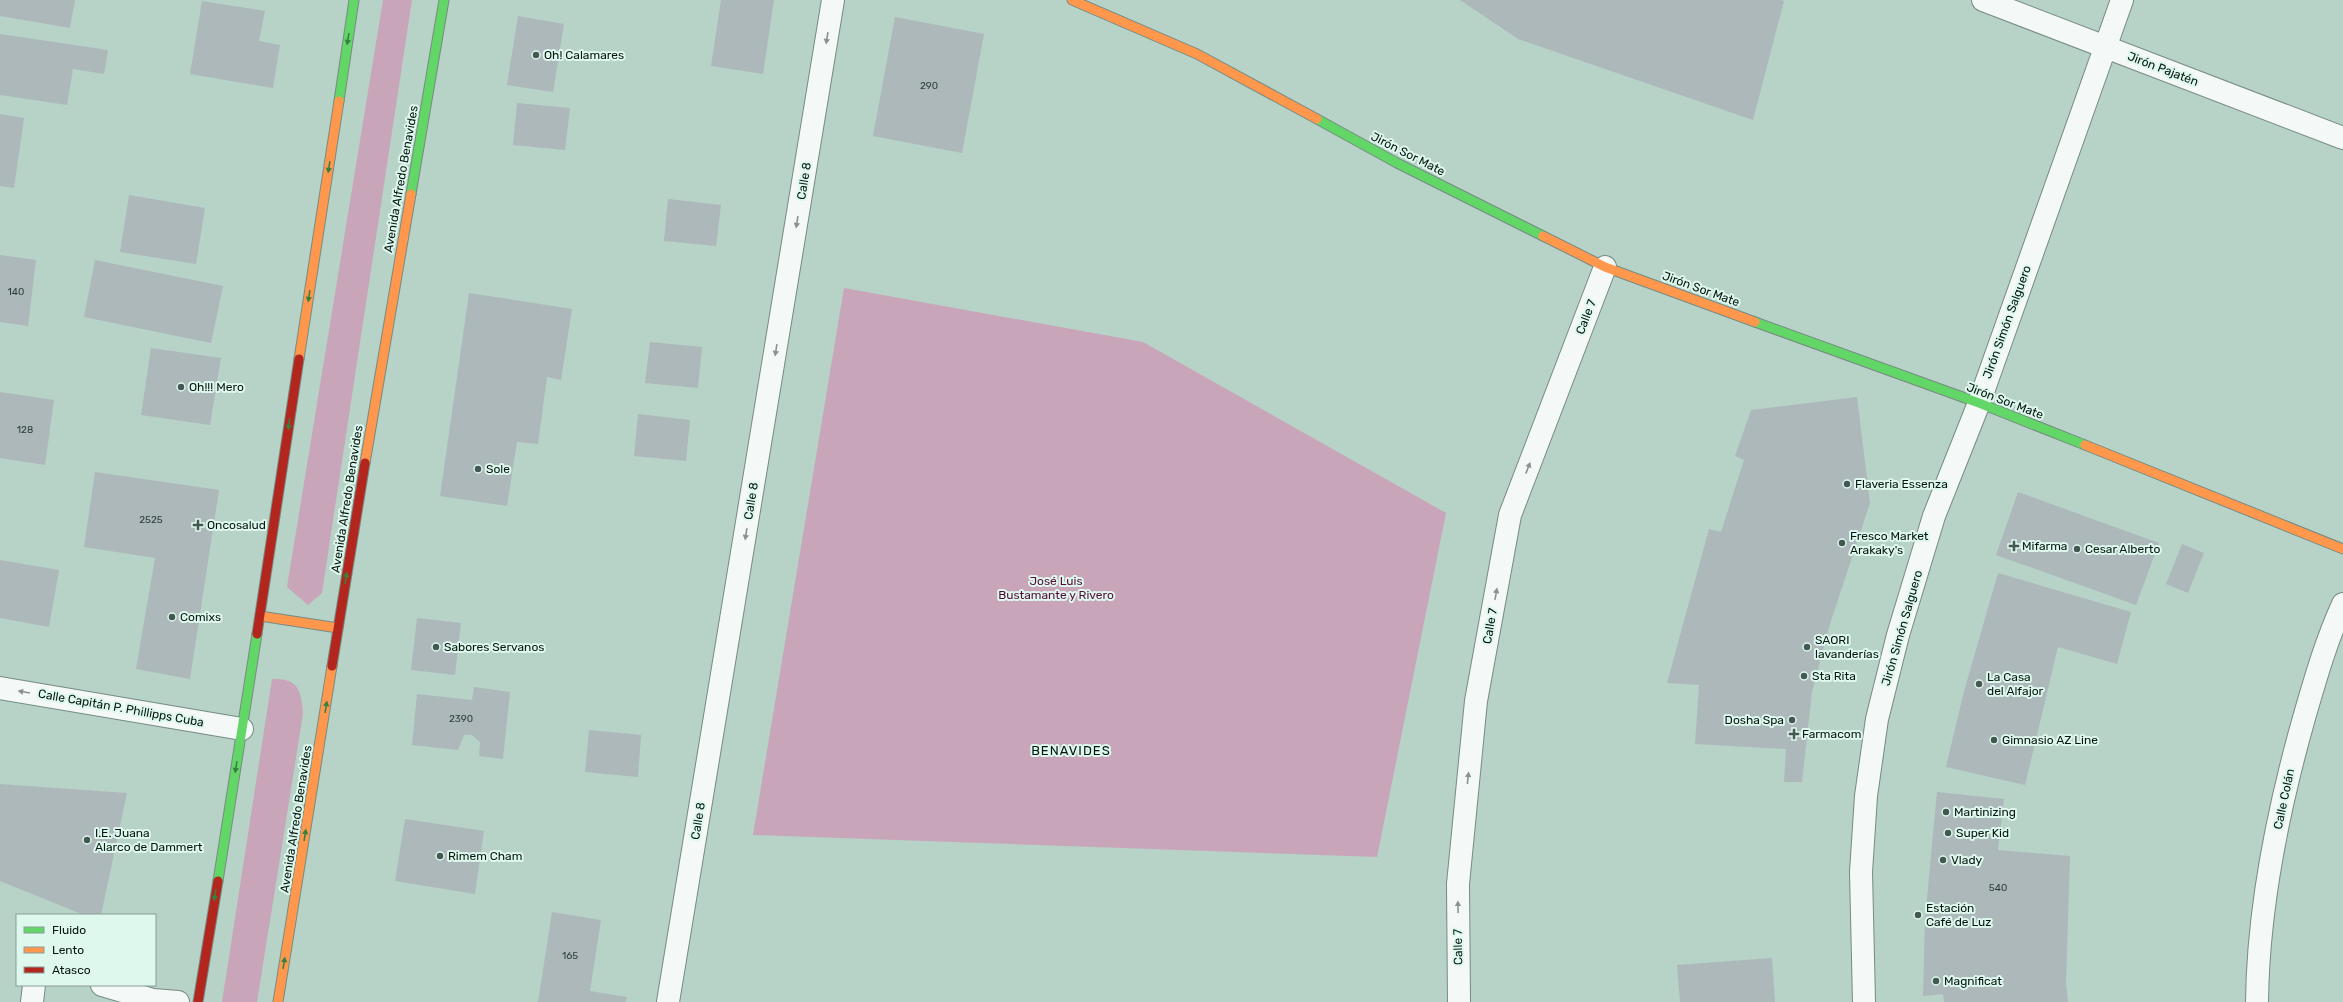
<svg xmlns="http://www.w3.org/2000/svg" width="2343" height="1002" font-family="Rubik,sans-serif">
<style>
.green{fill:#c9a5b9}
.building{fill:#adb8bb}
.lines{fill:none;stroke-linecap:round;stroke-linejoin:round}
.lane-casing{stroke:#768b83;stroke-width:24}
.street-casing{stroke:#768b83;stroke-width:24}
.fast-casing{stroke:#768b83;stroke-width:11}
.slow-casing{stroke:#768b83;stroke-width:11}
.jam-casing{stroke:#768b83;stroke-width:11}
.lane{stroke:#f4f8f7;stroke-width:22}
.street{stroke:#f4f8f7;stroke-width:22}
.fast{stroke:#63d668;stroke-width:9}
.slow{stroke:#ff974d;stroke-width:9}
.jam{stroke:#b3261e;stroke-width:9}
.oneway{fill:#88938f}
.oneway2{fill:#388040}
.poi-dot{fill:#435850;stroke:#dff8ee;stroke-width:1.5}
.labels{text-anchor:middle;stroke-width:4;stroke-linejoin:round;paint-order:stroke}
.number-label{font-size:10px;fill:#2e3f3b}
.poi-label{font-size:12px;fill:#041710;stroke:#dff8ee;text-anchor:start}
.street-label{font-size:12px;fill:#041710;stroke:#dff8ee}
.park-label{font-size:12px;fill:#560c39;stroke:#dff8ee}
.neighbourhood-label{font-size:13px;letter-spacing:1px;fill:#041710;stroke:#dff8ee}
</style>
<rect width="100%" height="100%" fill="#b7d2c7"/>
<g class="green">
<path d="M383,0h29l-90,593 -14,12 -21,-18z"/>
<path d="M844,288l299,54 303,171 -69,344 -624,-22z"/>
<path d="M272,679c27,-1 29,12 31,35l-46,288h-35z"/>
</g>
<g class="building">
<path d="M0,0h75l-5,28 -70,-12z"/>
<path d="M721,0h53l-11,74 -52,-8z"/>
<path d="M1460,0h321l3,1 -31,119 -235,-81z"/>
<path d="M202,1l63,10 -6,30 21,4 -7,43 -83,-14z"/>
<path d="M518,16l46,8 -11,68 -46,-7z"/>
<path d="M895,17l89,17 -22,119 -89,-17z"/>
<path d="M0,34l108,16 -4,24 -31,-5 -6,36 -67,-10z"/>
<path d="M517,103l53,5 -5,42 -52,-5z"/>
<path d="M0,114l24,4 -10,70 -14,-2z"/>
<path d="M129,195l76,13 -9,56 -76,-12z"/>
<path d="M668,199l53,6 -5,41 -52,-5z"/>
<path d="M0,255l36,5 -8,66 -28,-4z"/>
<path d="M95,260l128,26 -12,57 -127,-26z"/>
<path d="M469,293l103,16 -11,71 -14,-3 -9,67 -21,-2 -10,64 -67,-10z"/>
<path d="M650,342l52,5 -4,41 -53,-5z"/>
<path d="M151,348l70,10 -11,67 -69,-10z"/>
<path d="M0,392l54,8 -9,65 -45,-7z"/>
<path d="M1857,397l13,106 -41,124 -17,65 -10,90h-18l2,-33 -91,-5 4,-59 -32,-2 42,-154 12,3 23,-72 -9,-4 16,-46z"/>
<path d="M638,414l52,6 -4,41 -52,-5z"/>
<path d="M95,472l124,18 -29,189 -54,-10 19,-111 -71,-11z"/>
<path d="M2018,492l141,51 -23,62 -140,-50z"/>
<path d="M2182,544l22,9 -16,40 -22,-9z"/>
<path d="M0,560l59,10 -10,57 -49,-9z"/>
<path d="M1998,573l133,39 -14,52 -59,-17 -33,138 -79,-18 17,-72z"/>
<path d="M417,618l44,5 -6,52 -44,-5z"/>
<path d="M474,687l36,5 -7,67 -24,-3 1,-14 -8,-7h-8l-6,15 -46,-5 5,-51 55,6z"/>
<path d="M589,730l52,5 -3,42 -53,-5z"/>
<path d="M0,784l127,9 -26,122h-17l-84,-34z"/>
<path d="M1937,792l67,7 -6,51 72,6 -4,127 2,19h-124l-1,-8 -20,2 2,-77z"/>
<path d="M405,819l79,12 -9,63 -80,-13z"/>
<path d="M552,912l49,8 -11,71 37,6 -1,5h-88z"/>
<path d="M1772,958l3,44h-95l-3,-37z"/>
</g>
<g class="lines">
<g class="lane-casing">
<g id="lane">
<path d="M102,985l51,15 25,2"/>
<path d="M32,1002l2,-17"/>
</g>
</g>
<g class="street-casing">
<g id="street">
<path d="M1983,0l360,138"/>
<path d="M0,688l242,41"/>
<path d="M668,1002l165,-1002"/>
<path d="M1459,1002l-1,-118 18,-183 34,-186 95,-248"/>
<path d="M1864,1002l-3,-130 5,-76 11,-77 21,-84 36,-119 45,-113 143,-403"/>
<path d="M2257,1002c1,-95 21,-192 47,-284 11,-38 22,-77 39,-114"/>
</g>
</g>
<g class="fast-casing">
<g id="fast">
<path d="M339,101l15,-101"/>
<path d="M1317,119l80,44 146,73"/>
<path d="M411,194l33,-194"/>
<path d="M1755,322l224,81 106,42"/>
<path d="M218,881l39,-247"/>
</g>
</g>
<g class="slow-casing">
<g id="slow">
<path d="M1072,0l125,54 120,65"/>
<path d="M1543,236l62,31 150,55"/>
<path d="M299,359l40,-258"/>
<path d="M2085,445l258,104"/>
<path d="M365,463l46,-269"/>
<path d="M260,616l78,12"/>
<path d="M278,1002l54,-336"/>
</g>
</g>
<g class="jam-casing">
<g id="jam">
<path d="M257,634l42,-275"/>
<path d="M332,666l33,-203"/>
<path d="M198,1002l20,-121"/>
</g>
</g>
<use href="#lane" class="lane"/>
<use href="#street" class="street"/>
<use href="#fast" class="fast"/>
<use href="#slow" class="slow"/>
<use href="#jam" class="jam"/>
</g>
<defs><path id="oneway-solid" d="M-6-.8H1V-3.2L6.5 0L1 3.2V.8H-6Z"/></defs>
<g class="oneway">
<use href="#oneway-solid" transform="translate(827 38) rotate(99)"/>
<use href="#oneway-solid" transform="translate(797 222) rotate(99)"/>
<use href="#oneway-solid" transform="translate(776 350) rotate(99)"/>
<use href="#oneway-solid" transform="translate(1528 468) rotate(-69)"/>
<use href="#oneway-solid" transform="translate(746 534) rotate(99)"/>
<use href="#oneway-solid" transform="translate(1496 594) rotate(-80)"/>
<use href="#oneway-solid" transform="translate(24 692) rotate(-170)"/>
<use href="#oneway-solid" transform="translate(1468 778) rotate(-84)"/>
<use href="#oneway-solid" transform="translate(1458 907) rotate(-91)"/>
</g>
<g class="oneway2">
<use href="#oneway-solid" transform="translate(348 39) rotate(99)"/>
<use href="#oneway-solid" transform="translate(329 167) rotate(99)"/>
<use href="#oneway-solid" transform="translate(309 296) rotate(99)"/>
<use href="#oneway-solid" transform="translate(289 424) rotate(99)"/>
<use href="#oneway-solid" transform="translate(346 578) rotate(-81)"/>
<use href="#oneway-solid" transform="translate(326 707) rotate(-81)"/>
<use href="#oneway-solid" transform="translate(236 767) rotate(99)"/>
<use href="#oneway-solid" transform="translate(305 835) rotate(-81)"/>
<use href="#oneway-solid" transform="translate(215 895) rotate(99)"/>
<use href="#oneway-solid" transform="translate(284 963) rotate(-81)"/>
</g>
<g class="poi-dot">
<circle cx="536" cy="55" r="4"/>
<circle cx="181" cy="387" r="4"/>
<circle cx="478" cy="469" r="4"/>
<circle cx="1847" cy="484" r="4"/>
<path d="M196 519h4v4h4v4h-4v4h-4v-4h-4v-4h4z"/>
<circle cx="1842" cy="543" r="4"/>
<path d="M2012 540h4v4h4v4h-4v4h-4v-4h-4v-4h4z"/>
<circle cx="2077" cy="549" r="4"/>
<circle cx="172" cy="617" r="4"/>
<circle cx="436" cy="647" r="4"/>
<circle cx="1807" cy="647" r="4"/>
<circle cx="1804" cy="676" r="4"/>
<circle cx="1979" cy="684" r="4"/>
<circle cx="1792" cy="720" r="4"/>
<path d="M1792 728h4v4h4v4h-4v4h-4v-4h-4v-4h4z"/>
<circle cx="1994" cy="740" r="4"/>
<circle cx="1946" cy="812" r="4"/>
<circle cx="1948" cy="833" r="4"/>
<circle cx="87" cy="840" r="4"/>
<circle cx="440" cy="856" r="4"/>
<circle cx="1943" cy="860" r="4"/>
<circle cx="1918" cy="915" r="4"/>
<circle cx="1936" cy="981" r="4"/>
</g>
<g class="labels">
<g class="number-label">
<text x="929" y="89">290</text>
<text x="16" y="295">140</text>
<text x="25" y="433">128</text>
<text x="151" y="523">2525</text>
<text x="461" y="722">2390</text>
<text x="1998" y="891">540</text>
<text x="570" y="959">165</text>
</g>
<g class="poi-label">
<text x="544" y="59">Oh! Calamares</text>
<text x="189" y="391">Oh!!! Mero</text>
<text x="486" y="473">Sole</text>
<text x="1855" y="488">Flaveria Essenza</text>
<text x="207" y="529">Oncosalud</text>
<text x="1850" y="540">Fresco Market<tspan x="1850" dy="14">Arakaky's</tspan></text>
<text x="2022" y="550">Mifarma</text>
<text x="2085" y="553">Cesar Alberto</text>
<text x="180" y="621">Comixs</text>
<text x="1815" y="644">SAORI<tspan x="1815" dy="14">lavanderías</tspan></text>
<text x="444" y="651">Sabores Servanos</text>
<text x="1812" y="680">Sta Rita</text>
<text x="1987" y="681">La Casa<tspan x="1987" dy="14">del Alfajor</tspan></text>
<text x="1784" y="724" text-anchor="end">Dosha Spa</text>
<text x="1802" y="738">Farmacom</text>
<text x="2002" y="744">Gimnasio AZ Line</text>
<text x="1954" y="816">Martinizing</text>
<text x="95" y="837">I.E. Juana<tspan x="95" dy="14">Alarco de Dammert</tspan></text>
<text x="1956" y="837">Super Kid</text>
<text x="448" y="860">Rimem Cham</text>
<text x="1951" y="864">Vlady</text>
<text x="1926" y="912">Estación<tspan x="1926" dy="14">Café de Luz</tspan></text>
<text x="1944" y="985">Magnificat</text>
</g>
<g class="street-label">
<text transform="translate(2163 69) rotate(21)" y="4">Jirón Pajatén</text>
<text transform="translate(1408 154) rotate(27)" y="4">Jirón Sor Mate</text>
<text transform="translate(401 179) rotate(-80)" y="4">Avenida Alfredo Benavides</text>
<text transform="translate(804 181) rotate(-81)" y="4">Calle 8</text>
<text transform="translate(1701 289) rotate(20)" y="4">Jirón Sor Mate</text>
<text transform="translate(1586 317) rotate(-69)" y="4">Calle 7</text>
<text transform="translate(2007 322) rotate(-70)" y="4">Jirón Simón Salguero</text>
<text transform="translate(2005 401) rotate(21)" y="4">Jirón Sor Mate</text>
<text transform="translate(347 499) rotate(-81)" y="4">Avenida Alfredo Benavides</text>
<text transform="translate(751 501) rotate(-81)" y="4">Calle 8</text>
<text transform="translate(1490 626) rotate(-80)" y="4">Calle 7</text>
<text transform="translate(1902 628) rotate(-74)" y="4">Jirón Simón Salguero</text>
<text transform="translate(121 708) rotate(10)" y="4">Calle Capitán P. Phillipps Cuba</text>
<text transform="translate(2284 799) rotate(-78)" y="4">Calle Colán</text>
<text transform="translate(296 819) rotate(-81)" y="4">Avenida Alfredo Benavides</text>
<text transform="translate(698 821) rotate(-81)" y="4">Calle 8</text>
<text transform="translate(1458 947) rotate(-91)" y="4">Calle 7</text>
</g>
<g class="park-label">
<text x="1056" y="585">José Luis<tspan x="1056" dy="14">Bustamante y Rivero</tspan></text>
</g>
<g class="neighbourhood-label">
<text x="1071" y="755">BENAVIDES</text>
</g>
</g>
<rect x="16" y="914" width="140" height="72" fill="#dff8ee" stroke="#879e95"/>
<rect x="24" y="927" width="20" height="6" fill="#63d668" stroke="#879e95"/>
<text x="52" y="934" font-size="12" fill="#041710">Fluido</text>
<rect x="24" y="947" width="20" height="6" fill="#ff974d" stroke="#879e95"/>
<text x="52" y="954" font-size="12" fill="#041710">Lento</text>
<rect x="24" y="967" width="20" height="6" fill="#b3261e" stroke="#879e95"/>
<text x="52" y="974" font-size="12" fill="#041710">Atasco</text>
</svg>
